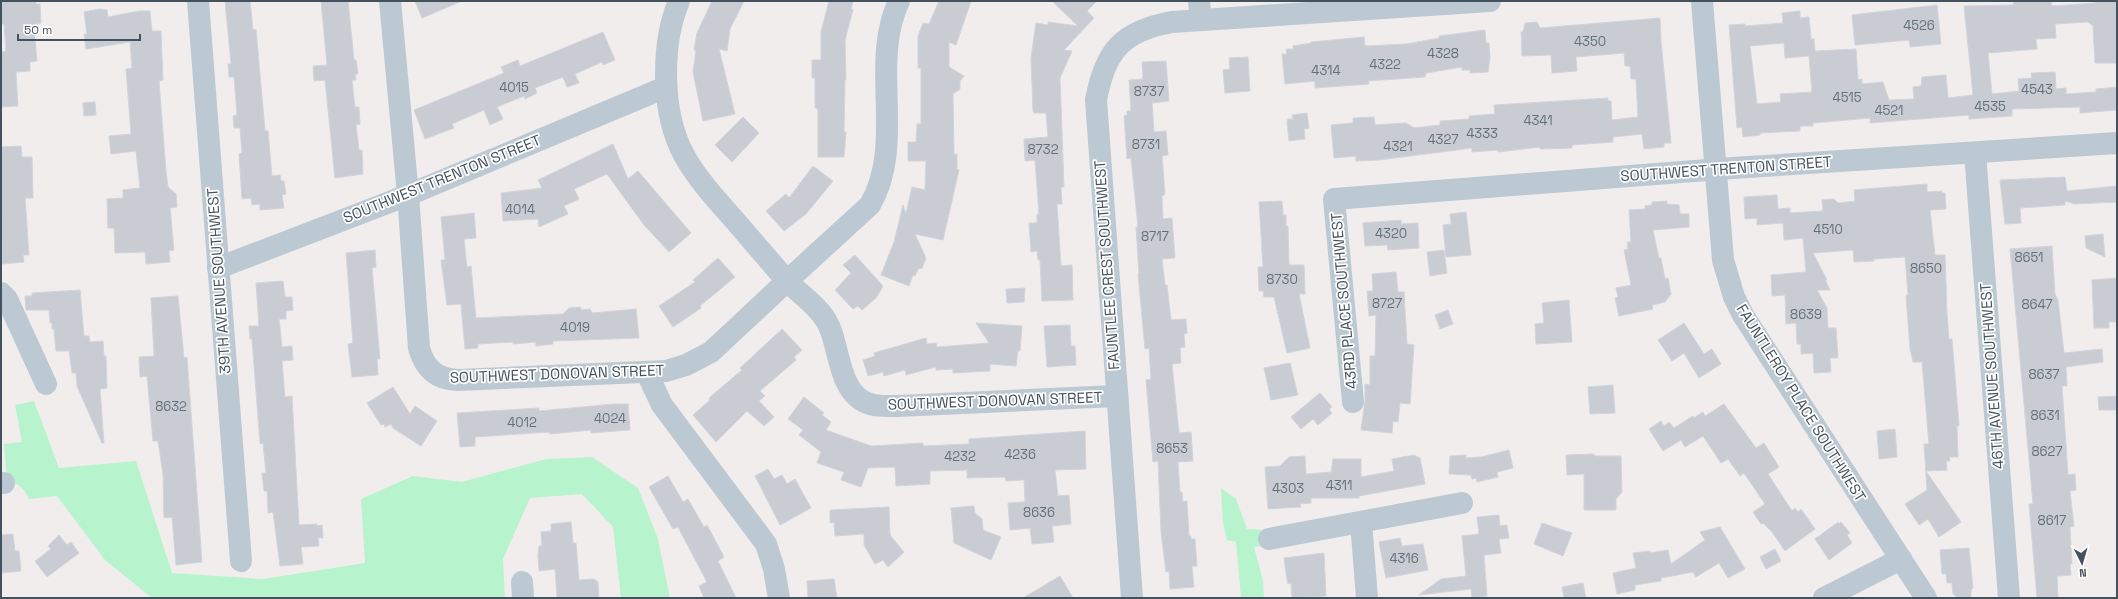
<svg xmlns="http://www.w3.org/2000/svg" width="2118" height="599" font-family="'Space Grotesk',sans-serif">
<style>
.green{fill:#b7f4cd}
.building{fill:#c9cdd3;stroke:#d1d4da;fill-rule:evenodd}
.lines{fill:none;stroke-linecap:round;stroke-linejoin:round}
.minor{stroke:#bcc9d2;stroke-width:22}
.labels{text-anchor:middle;stroke-width:3.5;stroke-linejoin:round;paint-order:stroke}
.number-label{font-size:13px;fill:#65717a}
.street-label{font-size:15px;fill:#44525d;stroke:#fff}
</style>
<rect width="100%" height="100%" fill="#f1eded"/>
<g class="green">
<path d="M34,401l25,67 77,-7 36,112 91,6 102,-16 -4,-64 52,-23 49,6 84,-23 46,-2 46,31 20,51 12,59h-49l-8,-71 -31,-33 -52,4 -27,61 2,39h-353l-47,-38 -48,-64 -28,3c-5,-11 -10,-15 -22,-18l-3,-37 18,-2 -7,-37z"/>
<path d="M1221,488l15,11 11,30 17,1 3,15 -13,2 9,34 1,17h-23l-5,-56 -9,-2 -4,-17z"/>
</g>
<g class="building">
<path d="M1,1h35v3h4l1,19 -7,2 3,36 -7,1v9l-14,1 2,34 -17,1v-55l5,-1 -2,-27h-3z"/>
<path d="M225,1h25l3,29 3,-1 9,102h3l4,45 8,-1 1,6h3l2,13 -4,1 2,13 -24,2v-6l-8,1 -1,-7 -9,1 -3,-45 3,-1 -2,-25h-6l-1,-12 4,-1 -3,-38h-5l-1,-13h3z"/>
<path d="M321,1h27l6,59h2l2,14h-3l1,6h-4l3,27h4l1,17 -4,1 3,25h3l1,24 -28,4 -10,-98 -11,1 -1,-15 14,-1z"/>
<path d="M415,1h47l-40,17z"/>
<path d="M712,1h32l-14,28 -3,22 -8,-2 16,65 -32,7 -10,-49 3,-22h-2l3,-17z"/>
<path d="M829,1h24l-2,8 2,1 -8,30 1,40h-1l-1,52h2l-2,25h-26v-46l-1,-3h-2v-30h-3v-18h9v-28z"/>
<path d="M939,1h32l-15,44 -7,-3v25l15,9 -4,5v8l-7,5 1,60h3v15l2,1 -16,70 -28,-6 11,24 -4,10 -4,1 -3,7 -2,-1 -4,11 -28,-11 13,-33 9,-37 3,9 6,-27 13,3 1,-29h-18v-19h8l1,-18h4v-56h-3v-32l5,-13 6,1z"/>
<path d="M1052,1h45l-10,10 7,7 -30,32 8,1 -12,27 4,109h-3l1,17h-5l4,62 11,-1 1,35 -31,1 -2,-41h-2l-1,-9 -6,1 -2,-29h8v-9h2l-4,-54 -10,1 -1,-22 24,-2 -2,-24h-12l-1,-2 -2,-53 5,-35 12,2v-3l30,4z"/>
<path d="M2013,1h38l1,5 43,-3v-2h22v62h-22l-2,-37 -5,-4 -33,2 1,14 -20,1 1,10 -49,4 4,41 27,-3 -1,-12 14,-1 -1,-5 24,-1 1,17 10,-1v6l30,-2v-3l21,-2v23l-37,3v-6l-68,2v7l-43,3v-4l-99,8v-5l-57,5v3h-13v5l-40,2v2l-17,2 -1,-10 -5,1 -8,-103 16,-1v2l38,-3 -1,-10 18,-2v7l9,-1 2,22h3l1,12 41,-2 2,31 4,-1v5l21,-2 6,18 25,-1 -1,-12 8,-1 1,-9 24,-2 2,23 25,-3 -9,-89 50,-1zM1784,43l1,15 24,-2 3,36 -32,2 1,8 -24,2 -7,-58z"/>
<path d="M1937,5l4,39 -31,3 -1,-7 -54,5 -3,-30z"/>
<path d="M99,9l8,1 1,7 31,-6h11l2,20h9l2,49 -4,1 7,90 2,16 8,7 1,13 -7,1 4,42 -5,1 1,11 -24,2 -1,-12 -30,1 -1,-25h-6l-1,-29 16,-1v-8l17,-2 -4,-37 -25,3 -2,-18 22,-2 -5,-65 6,-1 -2,-26 -44,7 -2,-15h3l-3,-22z"/>
<path d="M1660,18l1,23 10,102h-7v4l-20,2 -2,-15 -29,3v5l-41,3v3l-32,1v-2l-42,5v-2l-26,2v-4l-93,12 -23,1v-5l-22,2 -3,-33 22,-2v-5l21,-1 1,8 31,-2 8,5 26,-3v-4l29,-2v-3l26,-2 -1,-9 114,-7v3h3l1,19 26,-3 -2,-38h-5l-1,-13h-5l-1,-13 -48,4 1,14 -25,2 -1,-18 -29,1 -1,-24h2l2,-9 12,-1 3,6z"/>
<path d="M1485,30l1,13h3l1,15 -2,14 -18,1v-3h-8v-3l-36,6 -1,4 -57,4 1,3 -54,4v-7l-30,3 -3,-30h5l-1,-5h7v-3l18,-3v-1l53,-5 1,9 42,-2 32,-6v-2z"/>
<path d="M603,32l12,28 -12,5 -1,-3 -27,12 4,9 -12,4 -4,-10 -28,11 2,5 -12,6 -1,-3 -27,11 6,12 -13,6 -6,-15 -32,14 2,4 -29,11 -11,-29 90,-37 -3,-6 17,-7 2,6z"/>
<path d="M1248,57l2,34 -25,2 -2,-23 7,-1 -1,-11z"/>
<path d="M1166,61l3,40 -17,2 2,29 12,-1 2,24 -6,1 3,38 -3,2 1,23 9,-1 3,40 -13,1 3,26h2l4,35 15,-1 1,14 -3,1 1,13 -5,1 1,15 -9,1 7,69 12,-1 2,29 -15,1 2,30h2l1,10 4,-1 2,35h2v3h4l2,27h-5l2,21 -24,2 -1,-18 -3,1 -5,-40 -3,-71 -5,1 -7,-82 5,-1 -2,-31 -4,1 -7,-75h1l-3,-47h2l-7,-69 -4,1 -3,-43 3,-1v-4h4l-2,-31 14,-1 -1,-17z"/>
<path d="M95,102l1,13 -12,1 -1,-13z"/>
<path d="M1307,113l2,15 -5,1 1,10 -16,2 -2,-19 1,-3h5l-1,-4z"/>
<path d="M743,117l16,16 -27,29 -17,-17z"/>
<path d="M613,144l15,35 10,-8 53,62 -22,19 -25,-27 -37,-51 -33,15 5,10 -15,7 4,8 -29,13 -1,-8 -35,2 -2,-28 41,-5 -4,-8z"/>
<path d="M21,146l1,11h10l1,41h-8l4,57h-6l1,7 -22,2 -1,-117z"/>
<path d="M813,166l20,15 -27,33 -22,17 -18,-20 20,-17 3,4z"/>
<path d="M2065,177l2,14 50,-5v16l-43,2 -9,-3v4l-45,3 1,15 -16,1 -5,-44z"/>
<path d="M1927,184v8l15,-1v2h3l1,16 -16,1 5,45h10l2,59 2,25h3l7,87h-2l1,31h-9l1,4h-4l1,9 -21,1 35,51 -22,15 -11,-18 -9,6 -14,-21 22,-14 -3,-46h5l-7,-82h-9l-3,-14 -4,-52 2,-1 -3,-38 -31,2v2l-20,1 -1,-12 -40,3 14,27h-2l5,10h-13l10,18 1,20h8l2,30h-8l1,14 -17,1 -1,-20 -12,1v-10h-4l-1,-21 -10,1 -1,-29 -13,1 -1,-21 35,-3 -3,-34 -19,2 -1,-17 -26,2v-7l-12,1 -1,-22 33,-2 1,14 12,-1v5l33,-2 -1,-11 12,-1 4,4 17,-2 -1,-11z"/>
<path d="M1282,201l1,14h3v11h2l1,39h15l1,29h-6l11,54 -23,5 -13,-56h-10l-1,-6h-4l-1,-24h5l-4,-65z"/>
<path d="M1667,201v3l12,1 1,9h9v13l-36,3 6,28h2l4,21 3,-1 3,16 -6,8 -13,3 1,4 -34,7 -4,-18 3,-1 -2,-9 15,-3 -7,-35 4,-1 -1,-7h4l-2,-32 16,-1v-3l7,-1v-3z"/>
<path d="M1466,212l5,43 -25,2 -3,-32 8,-1 -1,-10z"/>
<path d="M474,213l2,25 -12,1 3,28 4,-1 5,52 87,-4 6,-6 11,-1 2,3 8,-1 2,4 44,-4 3,29 -86,3v3l-17,2v-4l-23,2v-2l-35,2v4l-13,1 -4,-45 -14,1 -6,-45h4l-4,-43z"/>
<path d="M1401,220v4l17,-1 1,25 -31,2 -1,-5 -22,1 -2,-23z"/>
<path d="M2103,234l2,23 -19,-9 -1,-12z"/>
<path d="M2052,246l3,48 3,6 6,53 38,-4 1,13 -37,5 1,19h-5l6,89 7,-1 1,16 -6,1 4,35 -4,1 2,37h-2l1,11 -14,1 1,21 -21,1 -8,-94h4l-23,-255z"/>
<path d="M375,250l1,17 -4,1 8,91h-3l1,16 -26,2 -4,-33 5,-1 -7,-90z"/>
<path d="M1444,250l3,23 -17,3 -3,-24z"/>
<path d="M855,255l28,31 -7,12 -14,12 -4,-4 -5,3 -18,-19 16,-17 -8,-8z"/>
<path d="M718,258l17,19 -35,29 1,2 -28,19 -14,-21 36,-24 -2,-2z"/>
<path d="M1396,272l2,20h6l3,52 7,1 -4,59 -10,-1 -2,19 -5,-1 -1,12 -31,-3 4,-29v-17l5,1v-29h5l1,-41 -7,1 -2,-25h6l-1,-17z"/>
<path d="M2117,278v44h-8v6h-15l-2,-48z"/>
<path d="M283,281l2,16h7l1,13 -7,1v8h-7l3,28 10,-1 1,14 -11,1 3,36 7,-1 7,129 18,-1v2l5,-1 1,13h-5l1,8 -18,1 2,17 -23,2 -7,-54 -5,1 -1,-22h-3l-2,-18h4l-3,-30 -3,1 -8,-105h-2l-1,-13h10l-3,-43z"/>
<path d="M1025,288l-1,14 -17,1 -1,-14z"/>
<path d="M80,290l4,46h5l1,6 13,-1 1,15h2l1,32 -7,1 4,54h-2l-25,-57 -1,-13h-4l-3,-22h-13l-2,-22h-2v-6h-2l-1,-13h-23l-1,-14h7v-3z"/>
<path d="M178,296l6,62 3,-1 15,205 -26,3 -4,-48 -8,1 -1,-44 -5,-33h-5l-6,-65 -7,1 -1,-20 15,-1 -3,-58z"/>
<path d="M1569,300l3,42 -36,2 -1,-20 9,-1 -2,-20z"/>
<path d="M1448,310l5,14 -13,5 -5,-14z"/>
<path d="M976,323l46,3 -2,25h-2l-2,15 -26,-2v7l-37,2v-4l-17,1v-3l-30,8 -1,-5 -21,6 -1,-4 -15,4 -5,-16 12,-4 -1,-3 52,-15 1,6 9,-1 1,4 52,-4z"/>
<path d="M1684,323l20,31 8,-5 9,15 -22,14 -15,-25 -12,8 -14,-21z"/>
<path d="M1070,325l1,21h4l1,19 -29,2 -3,-41z"/>
<path d="M782,329l20,21 -8,7 2,3 -36,31 5,5 -6,5 15,16 -10,9 -17,-15 -31,31 -23,-27 17,-15 -1,-2 33,-28 -2,-2z"/>
<path d="M1290,363l8,32 -27,5 -7,-32z"/>
<path d="M1613,385l2,28 -25,1 -2,-27z"/>
<path d="M393,387l17,27 5,-8 22,15 -16,25 -28,-18 -2,-4 -6,3 -1,-3 -3,1 -14,-22z"/>
<path d="M1320,393l12,14 -3,2 3,4 -14,12 -5,-6 -12,10 -10,-12z"/>
<path d="M2117,396v14h-18l-1,-13z"/>
<path d="M804,397l20,16 -2,2 9,7 -5,8 45,16 52,-3v3l46,-2v-5l116,-8 1,38 -31,1 3,26 11,-1 2,29 -19,2 2,16 -22,2 -2,-16 -20,2 -2,-27 17,-1 -1,-22 -18,1 -1,-4 -38,1v-8l-37,1v13l-34,2 -1,-19 -27,1 -7,19 -20,-7 3,-8 -27,-9 4,-11 -22,-17 4,-5 -15,-11z"/>
<path d="M614,404h14l2,26 -39,3v-3l-41,4 -1,-2 -74,5v9l-15,1 -3,-34 82,-5v3z"/>
<path d="M1724,404l32,44 8,-5 15,24 -11,7 24,37 3,-3 3,4 3,-3 14,20 -30,22 -13,-19 -9,-9 -2,1 -8,-12 12,-8 -21,-31 -4,3 -12,-17 -7,4 -18,-27 -18,11 -4,-7 -18,11 -14,-22 12,-8 3,5 5,-4 5,6 19,-12 1,2 9,-6 2,4z"/>
<path d="M1895,429l2,28 -18,2 -2,-28z"/>
<path d="M1509,450l4,18 -16,4 1,5 -21,5 -1,-4 -4,1 -1,-4 -22,-1 1,-18 16,-1v3l15,-1z"/>
<path d="M1593,454l3,2h25l1,36 -6,7v11h-32v-36l-17,1 -1,-20z"/>
<path d="M1414,455l6,3 5,26 -66,12v2h-48v5l-11,1 1,3 -33,2 -3,-42 15,-1 9,-9 16,-1 1,18 25,-2 2,-13h28v18l33,-6 -2,-12z"/>
<path d="M768,469l6,10 8,-4 5,9 8,-5 16,29 -31,17 -25,-49z"/>
<path d="M668,476l15,26 5,-3 16,28 3,-2 17,32 -6,4 18,37h-32l-5,-12 8,-4 -29,-55 -5,2 -24,-42z"/>
<path d="M974,506l1,7 7,6 1,11 18,7 -10,23 -37,-17 -3,-35z"/>
<path d="M889,507l1,28 14,17 -16,15 -5,-7 -8,4 -11,-19v-11l-29,2 -1,-14 -4,1v-13z"/>
<path d="M1499,515l1,11 7,-1 2,13 -10,1 2,14 -17,2 3,41 -15,2 -1,-9 -52,6 22,-16 25,-3 -4,-40 17,-2 -2,-17z"/>
<path d="M571,522l2,21h3l3,37 15,-1 4,3 1,16h-42l-2,-29 -16,2 -1,-16 1,-9h3l-1,-14 10,-1v-7z"/>
<path d="M1838,522l1,2 2,-2 9,11 -3,2 5,8 -23,17 -14,-21z"/>
<path d="M1542,523l30,10 -9,23 -29,-12z"/>
<path d="M1720,527l25,42 -17,9 -9,-15 -23,14 -3,-5 -32,6v3l-26,4v5l-18,4 -4,-21 23,-5 -3,-15 17,-2v2l18,-3 3,14 34,-24 -5,-8z"/>
<path d="M13,534l2,17h4l2,20 -20,2v-38z"/>
<path d="M59,535l8,10 4,-3 8,11 -32,24 -12,-16 16,-12 -3,-3z"/>
<path d="M1400,538l2,8 21,-2 5,26 -42,8 -7,-36z"/>
<path d="M1969,548l4,40 -2,2v8h-13l-5,-4 -1,-11h-5l-1,-9h-4l-2,-24z"/>
<path d="M1775,549l6,12 -15,8 -6,-12z"/>
<path d="M1324,553l2,43 -34,2 -1,-15 -3,1 -1,-5 -3,-21z"/>
<path d="M1060,576l13,22h-50z"/>
<path d="M834,579l3,19h-29l-1,-17z"/>
<path d="M1583,583l3,15h-22l-2,-11z"/>
</g>
<g class="lines">
<g class="minor">
<path d="M198,1l43,560"/>
<path d="M390,1l18,194 11,153c6,21 17,31 39,32l208,-9 20,-6 25,-13 76,-71c14,14 34,27 42,45 11,24 10,66 38,77 10,4 21,3 31,3l218,-10"/>
<path d="M679,1c-18,43 -18,112 5,154 12,22 29,41 46,60 19,22 38,44 57,66l83,-76c36,-62 -1,-141 29,-204"/>
<path d="M1199,1l2,19"/>
<path d="M1702,1l21,259 11,37 9,18 183,283"/>
<path d="M1975,153l34,445"/>
<path d="M218,268l190,-73 258,-108"/>
<path d="M1,293l6,6 39,85"/>
<path d="M647,373l15,32 104,139 8,25 5,29"/>
<path d="M1353,402l-19,-203 399,-31 384,-25"/>
<path d="M1,483h3"/>
<path d="M1361,522l6,76"/>
<path d="M1269,539l193,-36"/>
<path d="M522,582l1,16"/>
<path d="M1132,598l-36,-498c9,-49 26,-69 76,-78l318,-21"/>
<path d="M1824,598l77,-39"/>
</g>
</g>
<g class="labels">
<g class="number-label">
<text x="1919" y="30">4526</text>
<text x="1590" y="46">4350</text>
<text x="1443" y="58">4328</text>
<text x="1385" y="69">4322</text>
<text x="1326" y="75">4314</text>
<text x="514" y="92">4015</text>
<text x="2037" y="94">4543</text>
<text x="1149" y="96">8737</text>
<text x="1847" y="102">4515</text>
<text x="1990" y="111">4535</text>
<text x="1889" y="115">4521</text>
<text x="1538" y="125">4341</text>
<text x="1482" y="138">4333</text>
<text x="1443" y="144">4327</text>
<text x="1146" y="149">8731</text>
<text x="1398" y="151">4321</text>
<text x="1043" y="154">8732</text>
<text x="520" y="214">4014</text>
<text x="1828" y="234">4510</text>
<text x="1391" y="238">4320</text>
<text x="1155" y="241">8717</text>
<text x="2029" y="262">8651</text>
<text x="1926" y="273">8650</text>
<text x="1282" y="284">8730</text>
<text x="1387" y="308">8727</text>
<text x="2037" y="309">8647</text>
<text x="1806" y="319">8639</text>
<text x="575" y="332">4019</text>
<text x="2044" y="379">8637</text>
<text x="171" y="411">8632</text>
<text x="2045" y="420">8631</text>
<text x="610" y="423">4024</text>
<text x="522" y="427">4012</text>
<text x="1172" y="453">8653</text>
<text x="2047" y="456">8627</text>
<text x="1020" y="459">4236</text>
<text x="960" y="461">4232</text>
<text x="1339" y="490">4311</text>
<text x="1288" y="493">4303</text>
<text x="1039" y="517">8636</text>
<text x="2052" y="525">8617</text>
<text x="1404" y="563">4316</text>
</g>
<g class="street-label">
<text transform="translate(1726 169) rotate(-4)" y="5">SOUTHWEST TRENTON STREET</text>
<text transform="translate(442 179) rotate(-22)" y="5">SOUTHWEST TRENTON STREET</text>
<text transform="translate(1107 265) rotate(-94)" y="5">FAUNTLEE CREST SOUTHWEST</text>
<text transform="translate(219 281) rotate(-94)" y="5">39TH AVENUE SOUTHWEST</text>
<text transform="translate(1344 301) rotate(-95)" y="5">43RD PLACE SOUTHWEST</text>
<text transform="translate(557 374) rotate(-2)" y="5">SOUTHWEST DONOVAN STREET</text>
<text transform="translate(1992 376) rotate(-94)" y="5">46TH AVENUE SOUTHWEST</text>
<text transform="translate(995 401) rotate(-2)" y="5">SOUTHWEST DONOVAN STREET</text>
<text transform="translate(1801 403) rotate(58)" y="5">FAUNTLEROY PLACE SOUTHWEST</text>
</g>
</g>
<rect width="2118" height="599" fill="none" stroke="#44525d" stroke-width="4"/>
<g transform="translate(2082 563) rotate(175)" stroke="#ffffff" stroke-width="3" paint-order="stroke">
<path d="M0-3L7 15L0 10L-7 15Z" fill="#44525d"/>
<text y="-6" font-size="11" font-weight="bold" text-anchor="middle" fill="#44525d">N</text>
</g>
<path d="M18 34v6h122v-6" fill="none" stroke="#44525d" stroke-width="2"/>
<text x="24" y="34" font-size="12" fill="#44525d" stroke="#ffffff" stroke-width="3" paint-order="stroke">50 m</text>
</svg>
